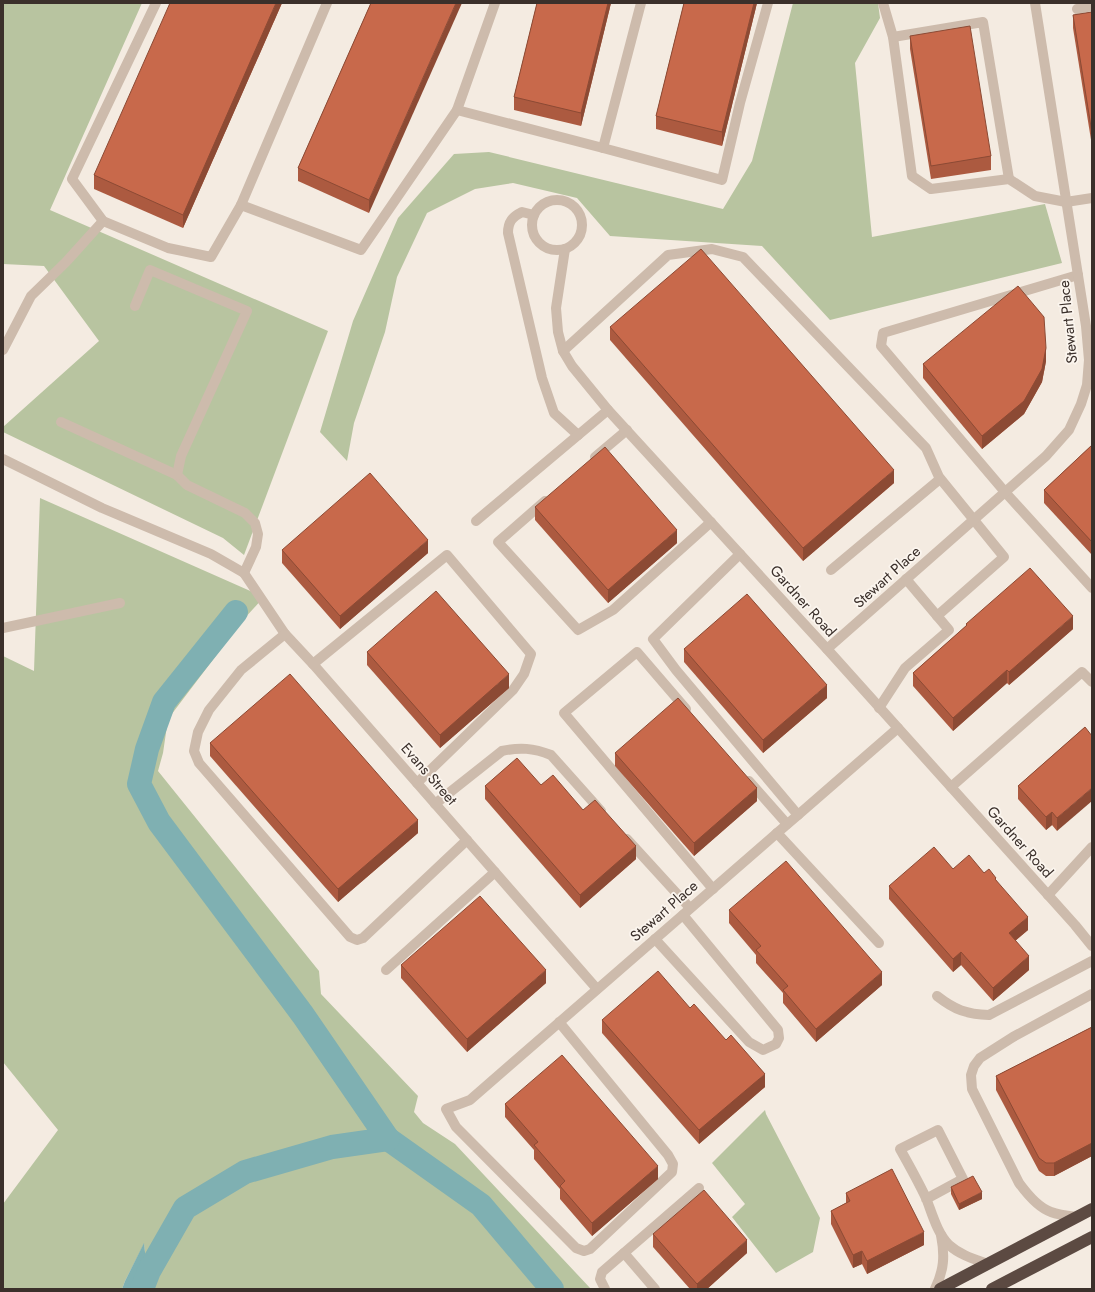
<svg xmlns="http://www.w3.org/2000/svg" width="1095" height="1292" font-family="Jost,sans-serif">
<style>
.green{fill:#b8c4a0}
.water{fill:#7fb0b2}
.lines{fill:none;stroke-linecap:round;stroke-linejoin:round}
.river{stroke:#7fb0b2;stroke-width:24}
.minor{stroke:#cdbbac;stroke-width:10}
.highway{stroke:#5c4a42;stroke-width:12}
.wall{fill:#ac5a40}
.shaded-wall{fill:#8c4a34}
.building{fill:#c8694b;stroke:#8c4a34}
.labels{text-anchor:middle;stroke-width:3.5;stroke-linejoin:round;paint-order:stroke}
.street-label{font-size:15px;fill:#3b302b;stroke:#fbf5ee}
</style>
<rect width="100%" height="100%" fill="#f4ebe1"/>
<g class="green">
<path d="M3,3h139l-92,207 278,121 -84,224 -21,-17 -220,-106v-5l96,-86 -55,-75 -41,-2z"/>
<path d="M793,3h85l2,15 -25,45 17,174 173,-33 17,59 -232,57 -68,-74 -152,-10 -33,-38 -64,-15 -38,6 -48,24 -30,64 -12,55 -31,91 -7,38 -27,-29 33,-111 45,-103 56,-64 35,-2 234,57 29,-48z"/>
<path d="M40,498l224,99 -21,23 -75,99 -5,34 -5,18 161,200 2,23 97,102 -4,16 9,11 32,21 136,145h-442l-5,-45 -19,37 -3,8h-119v-85l55,-74 -55,-68v-406l31,15z"/>
<path d="M765,1110l1,4 54,104 -7,34 -37,21 -44,-56 13,-13 -33,-41z"/>
</g>
<path class="water" d="M144,1243l5,46h-27l3,-8z"/>
<g class="lines">
<g class="river">
<path d="M388,1139l93,66 71,84"/>
<path d="M142,1289l7,-18 36,-63 60,-36 87,-25 56,-8 -85,-124 -144,-193 -20,-38 8,-35 17,-47 72,-90"/>
</g>
<g class="minor">
<path d="M156,3l-84,176 31,42 65,27 43,9 30,-52"/>
<path d="M327,3l-86,202 120,45 96,-140"/>
<path d="M495,3l-38,107 146,38 38,-145"/>
<path d="M883,3l10,34 19,139 19,13 78,-10 26,17 31,6 26,-4"/>
<path d="M1077,9l15,-3"/>
<path d="M893,37l90,-15 26,157"/>
<path d="M603,148l119,32 18,-77 28,-100"/>
<circle cx="557" cy="225" r="25"/>
<path d="M534,215l-12,-3c-10,5 -14,10 -14,21l34,145 12,35 24,22"/>
<path d="M565,249l-9,59 2,24 5,19 9,15 36,44 219,239 248,276 17,21"/>
<path d="M1078,275l-195,58 -2,13 124,146 87,96"/>
<path d="M135,306l15,-36 97,41 -66,145 -4,19 10,10 58,28 10,10 3,11 -2,13 -12,26"/>
<path d="M3,350l28,-54 35,-34 37,-41"/>
<path d="M563,351l105,-96 44,-6 31,8 183,191 13,29 65,80 -67,59"/>
<path d="M61,422l116,53"/>
<path d="M595,457l32,-27"/>
<path d="M3,459l99,49 109,46 33,19 41,61 28,30 284,325"/>
<path d="M545,501l-47,41 80,88 35,-20 98,-88"/>
<path d="M476,521l132,-111"/>
<path d="M740,554l-87,85 23,31 122,145"/>
<path d="M831,570l109,-91"/>
<path d="M3,628l117,-25"/>
<path d="M285,634l-44,36 -32,40 -11,22 -4,19 5,12 151,174 7,3 6,-2 104,-98"/>
<path d="M827,649l219,-193 23,-26 12,-26 6,-19 2,-25 -3,-34 -51,-323"/>
<path d="M313,664l134,-109 84,99 -7,20 -11,16 -96,93"/>
<path d="M879,708l26,-40 44,-38 -43,-51"/>
<path d="M686,709l-49,-57 -73,61 149,176"/>
<path d="M749,781l38,43"/>
<path d="M951,787l131,-115 10,10"/>
<path d="M435,804l67,-53c18,-4 31,-3 49,4l50,56"/>
<path d="M777,833l102,110"/>
<path d="M627,839l63,69"/>
<path d="M1048,895l44,-48"/>
<path d="M655,939l94,103 14,8 13,-6 3,-6 -1,-8 -95,-115"/>
<path d="M386,970l109,-98"/>
<path d="M937,996c18,14 29,18 52,19l103,-54"/>
<path d="M559,1022l109,133 5,9 -1,8 -82,77 -6,2 -8,-3 -120,-121 -10,-18 24,-9 307,-267 21,-18 100,-87"/>
<path d="M926,1199l37,-20 -25,-49 -38,19c9,16 18,32 26,49 6,15 11,35 23,47 11,10 25,14 39,19"/>
<path d="M1076,1217c-8,-1 -17,-2 -25,-5 -12,-4 -24,-18 -32,-29l-47,-94 -1,-14 3,-9 6,-8 33,-21 79,-43"/>
<path d="M624,1253l31,36"/>
<path d="M605,1289l-5,-10 2,-7 97,-84"/>
<path d="M935,1289c9,-19 10,-33 6,-54"/>
</g>
<g class="highway">
<path d="M940,1289l152,-80"/>
<path d="M992,1289l100,-52"/>
</g>
</g>
<g class="wall">
<path d="M282,3l-99,225 -89,-39v-14z"/>
<path d="M371,3l-2,210 -71,-32v-13z"/>
<path d="M537,3h74l-30,123 -67,-16v-13z"/>
<path d="M684,3h73l-35,143 -66,-17v-13z"/>
<path d="M1092,12v134l-19,-118v-13z"/>
<path d="M910,36l81,120v14l-60,9 -21,-130z"/>
<path d="M610,327l284,156 -91,78 -193,-221z"/>
<path d="M1046,361l-4,21 -18,32 -42,35 -59,-71v-14z"/>
<path d="M1092,445v110l-48,-52v-13z"/>
<path d="M535,507l142,36 -69,60 -73,-83z"/>
<path d="M282,550l146,3 -88,76 -58,-66z"/>
<path d="M966,624l107,5 -64,56 -2,-2 -54,48 -40,-45v-13l53,-47z"/>
<path d="M684,649l143,49 -64,55 -79,-91z"/>
<path d="M367,652l142,36 -69,60 -73,-83z"/>
<path d="M1085,727l-28,104 -5,-6 -6,5 -28,-31v-13z"/>
<path d="M210,743l208,90 -80,69 -128,-146z"/>
<path d="M615,753l142,48 -63,55 -79,-90z"/>
<path d="M541,785l42,25 53,49 -56,49 -95,-109v-13z"/>
<path d="M953,869l31,4 12,7 32,50 -13,11 14,29 -36,31 -32,-36 -8,7 -64,-73v-13z"/>
<path d="M729,910l153,75 -66,57 -33,-39v-10l-27,-30v-8l-27,-32z"/>
<path d="M401,965l145,18 -79,69 -66,-74z"/>
<path d="M690,1008l75,79 -66,57 -97,-111v-13z"/>
<path d="M1092,1027v129l-38,20h-8l-7,-5 -43,-81v-14z"/>
<path d="M505,1104l153,75 -66,57 -32,-37v-10l-26,-30v-9l-29,-33z"/>
<path d="M951,1187l31,12 -23,11 -8,-16z"/>
<path d="M846,1193l78,52 -57,29 -5,-10 -9,4 -22,-44v-13l15,-8z"/>
<path d="M653,1234l94,19 -40,36h-17l-37,-42z"/>
</g>
<g class="shaded-wall">
<path d="M276,3h6l-99,225v-13z"/>
<path d="M456,3h6l-93,210v-13z"/>
<path d="M608,3h3l-30,123v-13z"/>
<path d="M754,3h3l-35,143v-14z"/>
<path d="M1046,348v13l-4,21 -18,32 -42,35v-13z"/>
<path d="M894,470v13l-91,78v-13z"/>
<path d="M677,530v13l-69,60v-13z"/>
<path d="M428,540v13l-88,76v-13z"/>
<path d="M1073,616v13l-64,56v-13z"/>
<path d="M1007,670v13l-54,48v-13z"/>
<path d="M509,674v14l-69,60v-13z"/>
<path d="M827,685v13l-64,55v-13z"/>
<path d="M757,788v13l-63,55v-13z"/>
<path d="M1092,788v13l-35,30v-13z"/>
<path d="M1052,812v13l-6,5v-13z"/>
<path d="M418,820v13l-80,69v-13z"/>
<path d="M636,846v13l-56,49v-13z"/>
<path d="M1028,917v13l-19,16v-13z"/>
<path d="M961,952v13l-8,7v-13z"/>
<path d="M1029,956v14l-36,31v-13z"/>
<path d="M546,970v13l-79,69v-13z"/>
<path d="M882,972v13l-66,57v-13z"/>
<path d="M765,1074v13l-66,57v-14z"/>
<path d="M1092,1143v13l-38,20v-13z"/>
<path d="M658,1166v13l-66,57v-13z"/>
<path d="M982,1192v7l-23,11v-6z"/>
<path d="M924,1232v13l-57,29v-13z"/>
<path d="M747,1240v13l-40,36h-10v-5z"/>
<path d="M862,1251v13l-9,4v-13z"/>
</g>
<g class="building">
<path d="M170,3h106l-93,212 -89,-40z"/>
<path d="M371,3h85l-87,197 -71,-32z"/>
<path d="M537,3h71l-27,110 -67,-16z"/>
<path d="M684,3h70l-32,129 -66,-16z"/>
<path d="M1092,12v121l-19,-118z"/>
<path d="M970,26l21,130 -60,10 -21,-130z"/>
<path d="M701,249l193,221 -91,78 -193,-221z"/>
<path d="M1018,286l26,31 2,31 -4,21 -18,32 -42,35 -59,-72z"/>
<path d="M1092,445v97l-48,-52z"/>
<path d="M605,447l72,83 -69,60 -73,-83z"/>
<path d="M370,473l58,67 -88,76 -58,-66z"/>
<path d="M1030,568l43,48 -64,56 -2,-2 -54,48 -40,-45 54,-48 -1,-1z"/>
<path d="M436,591l73,83 -69,61 -73,-83z"/>
<path d="M747,594l80,91 -64,55 -79,-91z"/>
<path d="M290,674l128,146 -80,69 -128,-146z"/>
<path d="M678,698l79,90 -63,55 -79,-90z"/>
<path d="M1085,727l7,9v52l-35,30 -5,-6 -6,5 -28,-31z"/>
<path d="M517,758l24,27 12,-10 30,35 12,-10 41,46 -56,49 -95,-109z"/>
<path d="M934,847l19,22 16,-14 15,18 5,-4 7,9 -1,1 33,38 -19,16 20,23 -36,32 -32,-36 -8,7 -64,-73z"/>
<path d="M786,861l96,111 -66,57 -33,-39 5,-4 -32,-36 5,-4 -32,-36z"/>
<path d="M480,896l66,74 -79,69 -66,-74z"/>
<path d="M658,971l32,37 4,-4 32,36 5,-5 34,39 -66,56 -97,-110z"/>
<path d="M1092,1027v116l-38,20h-8l-7,-5 -43,-82z"/>
<path d="M562,1055l96,111 -66,57 -32,-37 5,-5 -31,-36 4,-3 -33,-38z"/>
<path d="M892,1169l32,63 -57,29 -5,-10 -9,4 -22,-44 19,-10 -4,-8z"/>
<path d="M973,1176l9,16 -23,12 -8,-17z"/>
<path d="M704,1190l43,50 -50,44 -44,-50z"/>
</g>
<g class="labels">
<g class="street-label">
<text transform="translate(1068 322) rotate(-96)" y="5">Stewart Place</text>
<text transform="translate(887 577) rotate(-42)" y="5">Stewart Place</text>
<text transform="translate(803 601) rotate(48)" y="5">Gardner Road</text>
<text transform="translate(429 774) rotate(49)" y="5">Evans Street</text>
<text transform="translate(1020 842) rotate(48)" y="5">Gardner Road</text>
<text transform="translate(664 911) rotate(-41)" y="5">Stewart Place</text>
</g>
</g>
<rect width="1095" height="1292" fill="none" stroke="#3b302b" stroke-width="8"/>
</svg>
